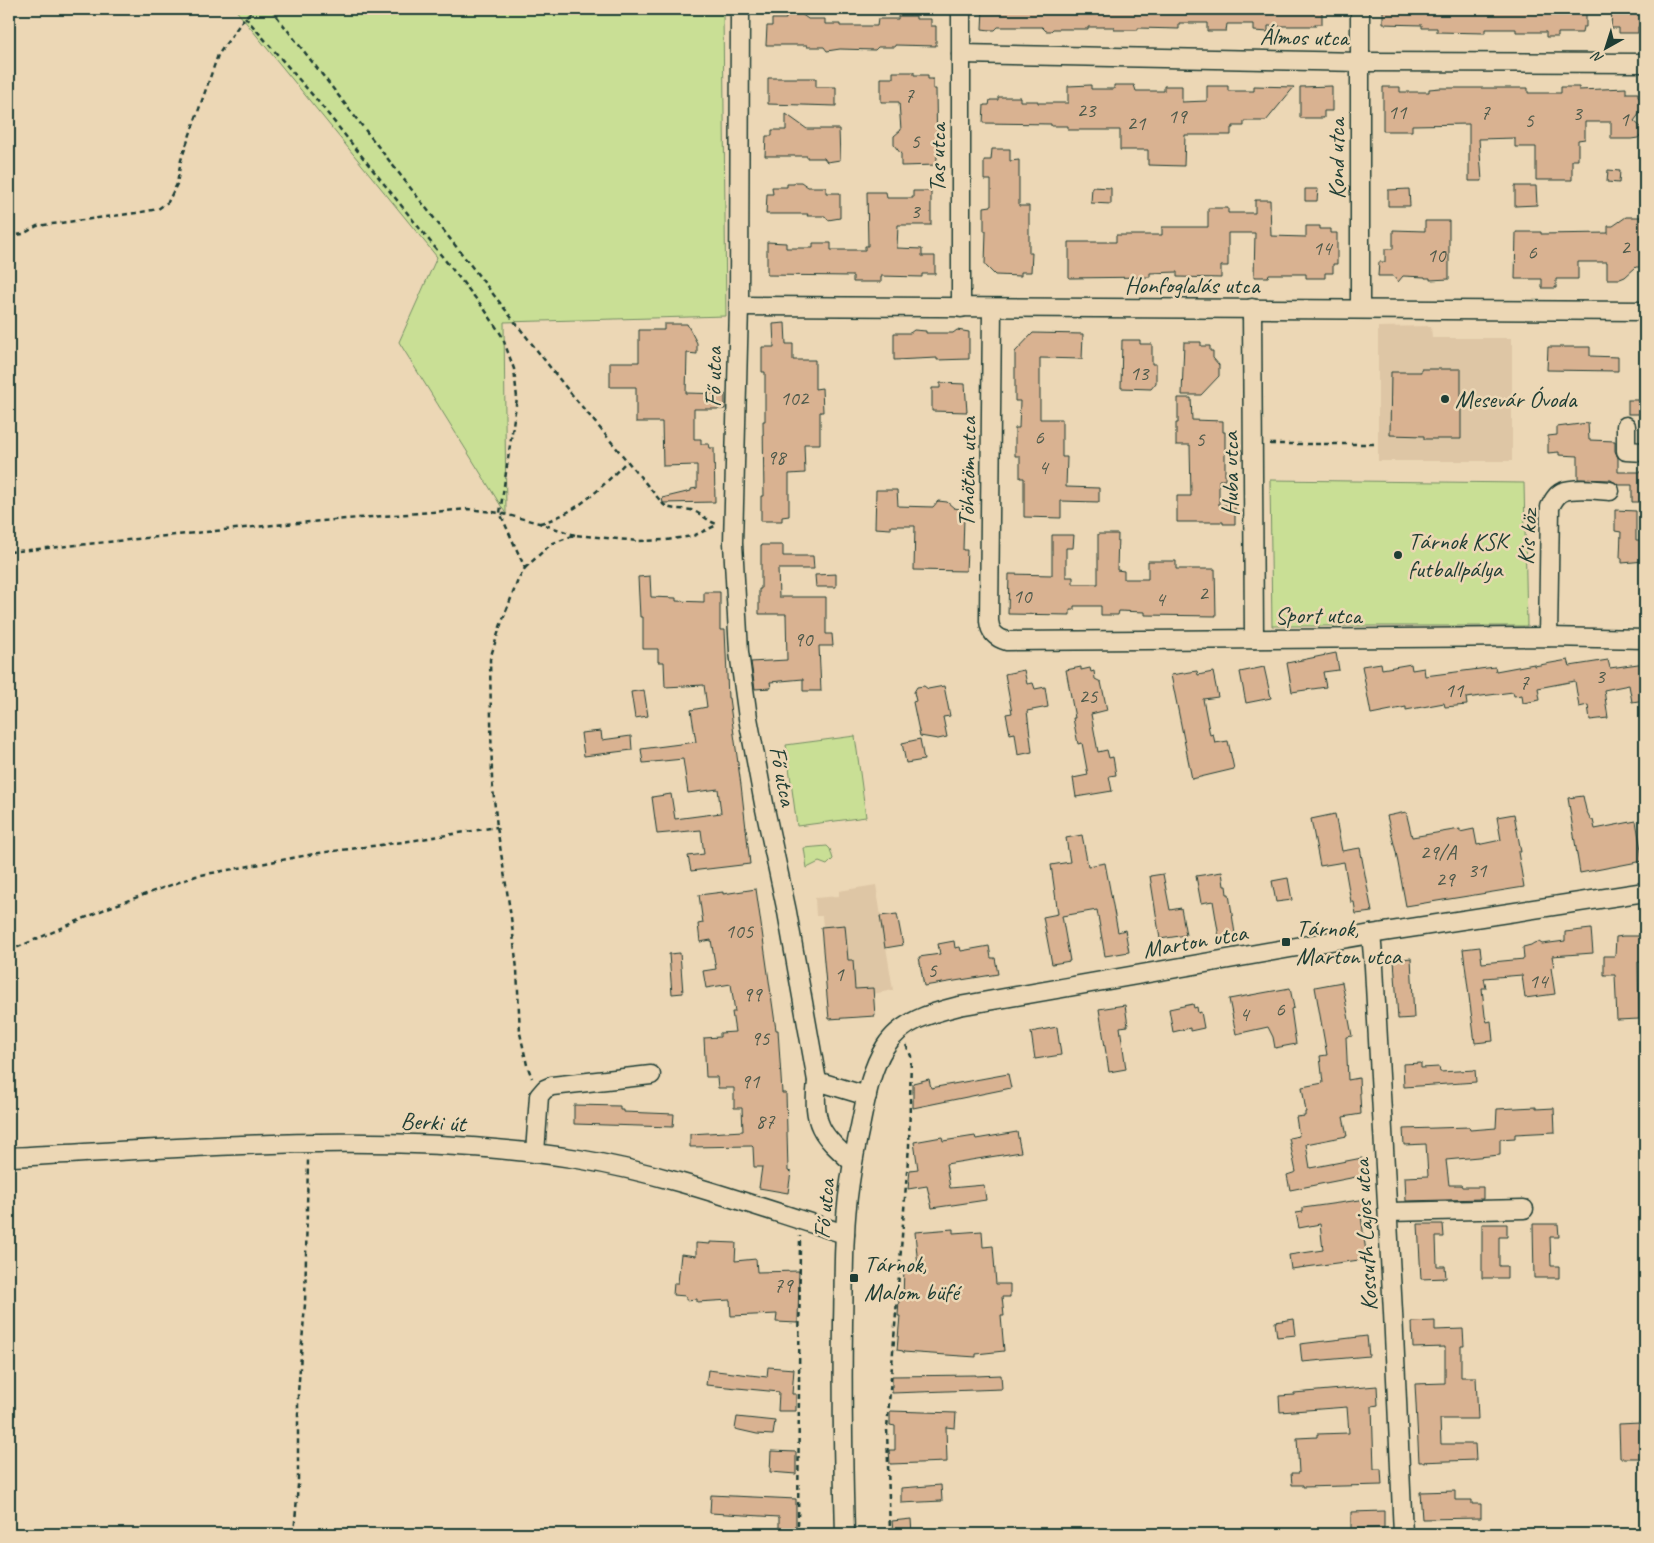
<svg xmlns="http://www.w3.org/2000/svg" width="1654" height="1543" font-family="Caveat,sans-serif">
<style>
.built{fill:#dec6a5}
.green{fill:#c9df95;stroke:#748e64}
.building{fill:#d9b291;stroke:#1f3d34}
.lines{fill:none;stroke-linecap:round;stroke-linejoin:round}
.minor-casing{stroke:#1f3d34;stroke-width:21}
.path{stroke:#1f3d34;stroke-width:2.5;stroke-dasharray:5 4;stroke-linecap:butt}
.minor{stroke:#ecd7b5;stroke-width:18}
.poi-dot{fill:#1f3d34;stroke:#ecd7b5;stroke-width:2}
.labels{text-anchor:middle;stroke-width:5;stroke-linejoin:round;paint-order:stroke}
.number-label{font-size:21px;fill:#4e5a4b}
.street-label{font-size:24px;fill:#1f3d34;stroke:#ecd7b5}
.poi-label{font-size:24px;fill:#1f3d34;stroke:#ecd7b5;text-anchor:start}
</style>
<rect width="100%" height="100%" fill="#ecd7b5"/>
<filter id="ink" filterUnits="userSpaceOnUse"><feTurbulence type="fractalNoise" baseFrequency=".02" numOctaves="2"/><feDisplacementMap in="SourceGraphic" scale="10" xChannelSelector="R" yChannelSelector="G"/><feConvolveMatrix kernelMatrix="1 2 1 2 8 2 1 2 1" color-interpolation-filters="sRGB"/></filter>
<g filter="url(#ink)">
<g class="built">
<path d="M1431,326l1,12h80v123h-134v-134z"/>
<path d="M876,885l17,105 -20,4 2,22 -46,3 -8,-92h2l-1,-11h-6l-1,-18 24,-2v-5z"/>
</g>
<g class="green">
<path d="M235,9h488l3,307 -222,6 2,192 -107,-172 38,-85z"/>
<path d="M1270,480l254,3 3,143h-255z"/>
<path d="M855,736l11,81 -69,9 -11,-81z"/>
<path d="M827,846l3,3 3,10 -6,6 -8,-3 -12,6 -3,-20z"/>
</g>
<g class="building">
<path d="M983,9h339v15h-7l1,2h-48v6l-14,-1v-7h-27l-1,7h-19v-8h-28v6l-41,-1v2h-24v-3h-26v2h-35l-2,2h-5l-4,-4h-44l-3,3h-5l-8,-1z"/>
<path d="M1383,9h203v18h-3l-1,6h-24v4h-12v-5h-30v-3h-31v4l-48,-1v-4h-15v-3l-39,-1z"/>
<path d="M1612,9h29l4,10 -7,8v6h-19v-5h-8z"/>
<path d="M800,13l8,6h17v5h15v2h37l1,-7h20v-3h18v3h15v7h5v20l-41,-1v2h-17l-3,3 -35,-1 -13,2 -3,-4h-17v-2h-41l1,-19h5v-7h14v-4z"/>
<path d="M893,72h21v3h14v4h5v10h3l1,76 -36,1v-12l-7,-9v-9l7,-6 -2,-28h-18v-24h12z"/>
<path d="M768,78h48v9h20v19l-68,-2z"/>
<path d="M1091,85v4h23v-4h20l2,6h28v-5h18v16l25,-1v-15h21v5h26v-5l40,1 -28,34h-22v5h-11v2h-2v7h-46l-1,31 -36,-1v-15h-28v-20h-52v-4h-17v-2l-68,-1 1,-18h5l1,-5h8v-3h22v4h18v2h30v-17z"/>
<path d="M1332,86v25h-8v7h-24v-31z"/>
<path d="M1383,87h17v5h29v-3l11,-1h88v5h33v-6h18v3l47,-2v5h12v4l6,6 -1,6 -9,12 8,7v6l-4,4 -7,1h-20v-17h-26v17l-7,1v20h-6v20h-36v-33h-21v-9l-36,1 3,42h-13v-57l-57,1v6h-29z"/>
<path d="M786,114l21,15h32l1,31 -13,2 -3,-4h-17v-2h-42l1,-20h6v-6h14z"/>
<path d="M992,149h18v12l9,-1v46h10v47h3l-1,19h-10v4l-26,-1 -10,-10 1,-34h-2v-24l7,-1v-26h-7v-20h7z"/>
<path d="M1608,170l12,1 -1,12 -12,-1z"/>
<path d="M795,182h6l7,5h18v6h14v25l-12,2 -3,-4h-18l1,-2h-42l1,-20h6l-1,-7h15v-3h7z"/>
<path d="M1515,186h21l1,19 -22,1z"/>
<path d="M1092,187l19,1v16l-20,-1z"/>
<path d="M1305,189h13l-1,12h-12z"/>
<path d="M1409,189l1,17h-22v-16z"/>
<path d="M913,191h18v34h-33l-1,23 25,1v7h13v18h-13v3l-41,-1v6h-28v-6l-86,-1v-33l19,1v5h27v-5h18v7h34v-4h3l-1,-54h19l1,6h26z"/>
<path d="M1255,200h15l1,36 35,1v-11h14v3h11v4h6v31h-4v9h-8v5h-19v-4h-37l-1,3h-14l1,-44h-27v33h-7v12l-44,-1v-5l-27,1v4l-81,1v-36h47v-7h46v-8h46v-19h20v5h27z"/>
<path d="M1626,217h16l-1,50h-5l-11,10 -5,2h-13v-17h-29v17h-22v9h-14v-9h-27l1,-47h25v2l67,-1v-7h5z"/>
<path d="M1425,221h24v58l-19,1v-2h-5v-1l-22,-1 -5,6 -5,-6h-15l1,-14h6v-13h8v-19l32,1z"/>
<path d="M785,323l1,21h7v16h22v29l7,-1 1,24h-3v32h-16l1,29 -16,1v42l-7,1v4h-21v-25h3l-1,-75h2v-49h-3v-25h12l-1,-23z"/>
<path d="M664,324h23l10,19v11l-10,-1 -1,40 39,1v15h-31v30h7v5h8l1,4h4l1,54 -52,1 -1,-5 29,-7v-2l6,-1v-23l-34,1 -1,-44h-26v-35h-26v-25h29v-32h25z"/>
<path d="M914,330l12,1v2h27l4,-3 12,2v27l-32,1v-2l-43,2v-27h16z"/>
<path d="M1033,333l50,1 -1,25 -42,-1v61h22v38h5l-1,30 33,1v14l-38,-1v17l-37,-1v-39h-4v-22h-5v-28h4l1,-27h-5v-49z"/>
<path d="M1122,340h18v4h12v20h4v19l-5,6 -30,-1z"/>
<path d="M1184,342h17v4h9v5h3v7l6,7v11l-18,19h-19z"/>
<path d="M1548,347h42v9l28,1v14l-71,-1z"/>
<path d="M1421,369h40v70h-37v-3l-34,-1 1,-63h30z"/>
<path d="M940,383l25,1 2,28 -35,-1v-23h8z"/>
<path d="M1178,398h13l1,22 31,1v11h2v48h-6v25h16v19h-12v-2h-46v-26h14l-1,-51h-14v-22h2z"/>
<rect x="1628" y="400" width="17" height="14"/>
<path d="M1588,423l1,17 26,1v10l3,7v14h27v30h-13v-17h-14l-7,-5 -33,-1v-23l-19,-1v-3l-11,1v-17l9,-1v-8z"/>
<path d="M876,490h21l1,16 35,1 5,-6 9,1 7,6 6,1v8h4l-1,33h4l-1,21 -52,-1 1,-44h-24v3l-16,-1z"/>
<path d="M1615,510l21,1v29h9v21l-23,2v-5h-2l1,-26 -6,-1z"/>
<path d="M1098,534h20l-1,36 7,1v8h24v-18h28v8h39l1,47 -71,-1v-3l-26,-1 -1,4h-17v-9h-27v4h-4v5l-62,-1 1,-40 43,1v-40h22l-1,13h-7v29h7v7h25z"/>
<path d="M761,545h22v11h30l1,13h-36l1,28h47v37h6l1,12h-14l2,45h-18v-12l-33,3 1,6 -16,1 -4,-27 36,-2 -1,-46h-27v-25h2z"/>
<path d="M836,574v13h-20l-1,-12z"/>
<path d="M650,576l1,21 25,1v3l28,1v-10h16v38h5l3,68h1l12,87 9,79 -59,7 -3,-15 16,-2 -3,-24 -44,4 -5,-37 19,-3 4,25 46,-6 -3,-24 -30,4 -5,-34 -40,4 -2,-14 55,-7 -5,-32 16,-3 -3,-22 -39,2 -1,-25h-6v-13h-15v-32h-3l-2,-40z"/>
<path d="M1336,653l3,17 -16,2 3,15 -34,5 -5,-29z"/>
<path d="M1568,660l2,6 38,-6 2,8 35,-5v37l-13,2 -3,-17 -25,5 4,28 -18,2 -2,-15 -9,2 -4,-26 -37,7 2,12 -17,3 -1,-8 -8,1 -1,-4 -47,6 1,7 -22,2 -1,-4 -38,7v-3l-35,7 -9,-48 19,-3 1,6 29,-5 1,6 12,-2 1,8 70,-9 1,4 38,-7v2z"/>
<path d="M1081,667v3l9,-2 1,4 3,-1 1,8 6,3 6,28 -16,4 7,38 9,-2 2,8 4,-1 3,18 -7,1 3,15 -36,6 -3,-19 15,-3 -6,-32 -4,1 -5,-26h2l-9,-48z"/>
<path d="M1264,667l7,31 -25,5 -6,-31z"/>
<path d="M1024,670l3,14 6,-1 2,6 10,-2 3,20 -21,4 5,41 -14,3 -3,-22 -5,1 -4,-20 6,-1 -7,-39z"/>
<path d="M1197,671l1,4 15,-3 5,25 -15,2 7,36 3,-1 2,9 13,-2 6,28 -42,10 -21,-104z"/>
<path d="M924,686l4,3 16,-3 6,30 -7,1 4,20 -9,2 -18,-3 -7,-34 3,-1 -2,-9 3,-5z"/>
<path d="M644,690l4,26 -13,2 -4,-26z"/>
<path d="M601,731l1,9 29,-4 1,14 -48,6 -3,-23z"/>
<path d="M920,739l4,21 -18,3 -4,-20z"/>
<path d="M1583,796l3,14 5,10h2l2,9 41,-8 7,40 -63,12 -12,-75z"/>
<path d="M1406,812l6,25 48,-8v3l14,-3 3,16 24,-5 -4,-23 17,-3 7,38h-3l6,35 -118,19 -10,-54 -9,-36z"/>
<path d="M1335,814l7,37 18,-3 12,64 -16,2 -2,-12h-3l-7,-40 -24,4 -9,-47z"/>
<path d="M1082,835l6,31 17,-3 13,69 7,-2 4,22 -24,4 -8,-46 -35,6 8,45 -18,3 -9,-47 15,-3 -7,-49 19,-3 -4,-24z"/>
<path d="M1222,872l2,14h2l1,8h2l6,40 -16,3 -6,-36 -12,2 -5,-27z"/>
<path d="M1163,874l7,36 11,-2 5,27 -26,4 -10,-63z"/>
<path d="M1288,878l4,22 -16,2 -4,-21z"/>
<path d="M756,889l20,141h2l4,63h4l2,78 3,1 -3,21 -29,-5 3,-21h-8l-1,-20 -1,-1 -62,1v-13l53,-3 -1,-23h-8v-20h-16l-1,-11h-11l-2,-39 16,-1v-4l15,-1 -3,-20h3l-4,-28 -25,4 -3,-17 13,-2 -5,-29 -11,2 -2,-18 5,-1 -4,-28 24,-3v2z"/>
<path d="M897,914l6,31 -18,3 -5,-32z"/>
<path d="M845,925l3,35h5l2,29 18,-1 2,28 -46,3 -8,-92z"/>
<path d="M1591,929l2,24 -41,3 2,11 -3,1 4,26 -30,4 -3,-23 -38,3 2,10h-4l3,28 2,6 4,-1 2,20 -18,2 -12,-94 17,-2 2,16 42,-4 -1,-12 8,-2 3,-2 5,-1 3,2 23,-3v-9z"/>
<path d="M1623,936h22v26h-7l1,57 -22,1 -2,-45h-11v-19h11l1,-19z"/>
<path d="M954,941l1,7 5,-1 1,4 28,-5 2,12h4l3,16 -74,12 -5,-29 21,-3 -2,-10z"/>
<path d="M680,953l3,40 -11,1 -3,-40z"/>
<path d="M1411,958l3,60 -16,1 -4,-59z"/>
<path d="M1342,982l10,54 -6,1 2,43 11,-2 2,36 -18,3 4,19 -41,8 4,24 52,-10 4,17 -76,15 -3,-15 9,-3 -7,-34 10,-2 -3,-19 9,-1v-4h1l-4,-25 21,-4 -3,-27 7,-1 -12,-68z"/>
<path d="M1290,988l4,20 -3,1 5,35 -21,4 -2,-11 -5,-10 -32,7 -7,-35z"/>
<path d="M1193,1004l1,4 3,-1 1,6 3,-1 3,16 -14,3v-3l-17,4 -4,-23z"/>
<path d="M1125,1005l3,21 -8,1 6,42 -17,3 -10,-63z"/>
<path d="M1057,1027l4,28 -26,4 -4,-27z"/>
<path d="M1421,1063v5l18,-1 1,5 35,-2 1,12 -72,5 -1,-23z"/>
<path d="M1008,1074l3,14 -98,20v-25l16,-4 2,9z"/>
<path d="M574,1105l46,1v4h3v2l51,2 -1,13 -99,-3z"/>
<path d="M1536,1107v2l18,-1 1,24 -40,2v4l-15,1v16l-54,5 3,25h12l1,2h21v12l-77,2 -1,-24 23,-1 -2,-32 -22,1 -1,-16 66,-2 1,3 26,-2 1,-19z"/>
<path d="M1017,1132l4,20 -75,12 4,24 34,-3 2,15 -54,8 -5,-22 -19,3 2,-19 8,-1 -4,-27 28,-5 1,4 32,-5 1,3z"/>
<path d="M1367,1199v16l-6,1 6,43 -76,10 -2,-14 34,-5 -3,-26 -21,4 -3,-15 7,-1v-4z"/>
<path d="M1418,1224h25l1,13h-8l1,29h8l1,12 -25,1z"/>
<path d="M1482,1224h25v13h-8v29h8v12h-25z"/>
<path d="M1533,1224h25l1,13h-9l1,29h8v12h-25z"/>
<path d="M953,1229v4l29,-2 1,16 10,-1 3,38h14v13h-8l2,19h-3l3,35 -28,3v3l-73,-5v-1l-6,-1 3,-34h-2l1,-17h4l1,-32h14l-3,-35z"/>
<path d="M710,1242l26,1 -1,18 21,-2 1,13 42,-1 -1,52 -22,-1 1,-8 -46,2 -1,-16 -33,2v-3l-11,1v-4l-13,-1 1,-12h4l3,-29 15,2v-13l14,1z"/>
<path d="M1294,1319l2,16 -19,2 -2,-15z"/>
<path d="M1435,1321v9l28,-1 1,17h-3v31h15l2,42h-38l1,25h34l1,16 -57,2 -4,-78 30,-1v-36l-32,1 -1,-26z"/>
<path d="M1367,1336l2,20 -67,6 -2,-18z"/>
<path d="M768,1367l26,2 -2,25h4v17h-18l1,-19 -73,-7 2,-15 59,7z"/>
<path d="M976,1375v1l25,-1 1,14 -110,4v-17z"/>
<path d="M1377,1386l1,19 -6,1 2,63h7l1,16 -79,2v-2h-11l-1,-12h8l-2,-35 20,-1v-3l32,-1 -2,-26 -67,5 -1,-16 15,-1v-2z"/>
<path d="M890,1411l66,2 -1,15 -9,-1 1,35 -57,2 -1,-14h6v-24l-5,-1z"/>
<path d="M737,1417l38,4 -2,14 -16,-1 -22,-5z"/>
<path d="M1640,1423v8h5v27h-25l-1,-34z"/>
<path d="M771,1451l25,1v22l-26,-2z"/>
<path d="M941,1485l1,16 -41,2v-15z"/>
<path d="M1455,1491v9h17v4h9v14l-59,1 -2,-27z"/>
<path d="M711,1495l85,4v35h-17v-17l-69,-4z"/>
<path d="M1384,1511v17l-33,1v-17z"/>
<path d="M911,1519l1,15h-19l-1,-13z"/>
</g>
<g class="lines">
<g class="minor-casing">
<g id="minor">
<path d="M740,9l-1,297 -6,237 6,109 9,66 17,91 22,103 30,169c-5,44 4,53 35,81"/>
<path d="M961,54l399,8 285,1"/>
<path d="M739,306l906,5"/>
<path d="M961,308v-299"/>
<path d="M1252,308l2,331"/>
<path d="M992,309l-3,312c1,11 7,17 18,20l541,-4 97,2"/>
<path d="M1360,309v-300"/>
<path d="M1626,426v25l19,1"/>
<path d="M1548,637l2,-130c3,-6 6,-12 12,-15 12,-5 35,-2 48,-1"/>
<path d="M1371,934l3,33 19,345 10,222"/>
<path d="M817,1081l50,15"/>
<path d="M535,1153l4,-57 6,-7 7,-3 99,-11"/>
<path d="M9,1157c188,-9 382,-28 569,2 91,15 179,48 267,75"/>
<path d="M1388,1212l136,-3"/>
<path d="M845,1534c-2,-71 -3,-141 -2,-212 1,-29 0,-58 2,-87 1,-38 8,-76 16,-113 5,-25 10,-53 24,-75 16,-26 46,-34 74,-41l412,-72 274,-42"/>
</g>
</g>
<g class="path">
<path d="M271,9l293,376 99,119c7,7 18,4 28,6 10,3 16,11 26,14"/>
<path d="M245,17l71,82 169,211 17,26 12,33 3,29 -17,115 25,55 -7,12 -18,47 -10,32 2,120 5,48 14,90 6,52 3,64 7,32 5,13"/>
<path d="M9,236l14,-2 14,-8 99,-13 22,-4 10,-7 9,-18 4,-24 37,-105 27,-38 10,-8"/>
<path d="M1270,444h105"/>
<path d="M540,523c37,-9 62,-36 87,-62"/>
<path d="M9,552l265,-27 194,-16 32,4 39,10 36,12"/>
<path d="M525,568l26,-24 24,-9 64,6 27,-1 27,-4 24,-11"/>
<path d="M9,951l101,-44 86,-31 123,-23 84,-11 94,-15"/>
<path d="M294,1534l4,-49v-92l7,-89 3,-144"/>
<path d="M798,1534l2,-298"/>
<path d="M890,1534l-3,-105 22,-283 2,-90 -5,-11"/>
</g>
<use href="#minor" class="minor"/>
</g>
</g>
<g class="poi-dot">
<circle cx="1445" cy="399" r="5"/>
<circle cx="1398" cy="555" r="5"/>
<rect x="1281" y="937" width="10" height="10" rx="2.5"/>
<rect x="849" y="1273" width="10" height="10" rx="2.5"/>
</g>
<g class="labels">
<g class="number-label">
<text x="909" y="102">7</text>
<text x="1086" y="117">23</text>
<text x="1397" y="119">11</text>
<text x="1485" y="119">7</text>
<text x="1577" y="120">3</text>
<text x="1177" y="123">19</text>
<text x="1624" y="126">1</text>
<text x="1529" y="127">5</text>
<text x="1136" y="130">21</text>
<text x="915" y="148">5</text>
<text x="915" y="218">3</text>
<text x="1625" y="254">2</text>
<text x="1322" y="255">14</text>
<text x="1532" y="259">6</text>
<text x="1436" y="262">10</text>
<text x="1139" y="380">13</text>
<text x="794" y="405">102</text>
<text x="1039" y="444">6</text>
<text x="1200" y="446">5</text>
<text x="776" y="464">98</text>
<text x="1043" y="474">4</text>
<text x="1203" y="600">2</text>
<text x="1022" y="603">10</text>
<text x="1160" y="606">4</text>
<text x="803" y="646">90</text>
<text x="1600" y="683">3</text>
<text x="1524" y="689">7</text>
<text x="1454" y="697">11</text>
<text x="1088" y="703">25</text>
<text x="1438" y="859">29/A</text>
<text x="1477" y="877">31</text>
<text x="1445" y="886">29</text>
<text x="739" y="938">105</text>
<text x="932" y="977">5</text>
<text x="839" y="981">1</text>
<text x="1538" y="988">14</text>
<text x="752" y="1001">99</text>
<text x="1280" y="1016">6</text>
<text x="1244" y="1021">4</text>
<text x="760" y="1045">95</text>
<text x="750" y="1088">91</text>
<text x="765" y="1128">87</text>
<text x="783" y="1292">79</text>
</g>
<g class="street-label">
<text transform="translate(1304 37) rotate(1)" y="8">Álmos utca</text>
<text transform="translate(937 158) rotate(-90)" y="8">Tas utca</text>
<text transform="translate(1336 159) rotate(-90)" y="8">Kond utca</text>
<text x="1192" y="293">Honfoglalás utca</text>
<text transform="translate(713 377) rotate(-89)" y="8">Fő utca</text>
<text transform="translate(967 472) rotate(-89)" y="8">Töhötöm utca</text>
<text transform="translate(1230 474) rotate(-90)" y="8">Huba utca</text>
<text transform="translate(1527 537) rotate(-86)" y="8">Kis köz</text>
<text x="1318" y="623">Sport utca</text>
<text transform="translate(783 776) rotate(79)" y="8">Fő utca</text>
<text transform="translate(1195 941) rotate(-10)" y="8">Marton utca</text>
<text transform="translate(433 1122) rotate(3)" y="8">Berki út</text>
<text transform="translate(824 1209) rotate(-85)" y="8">Fő utca</text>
<text transform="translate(1365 1235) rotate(-93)" y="8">Kossuth Lajos utca</text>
</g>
<g class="poi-label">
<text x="1455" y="407">Mesevár Óvoda</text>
<text x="1408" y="549">Tárnok KSK<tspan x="1408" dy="28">futballpálya</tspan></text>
<text x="1296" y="936">Tárnok,<tspan x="1296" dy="28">Marton utca</tspan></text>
<text x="864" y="1272">Tárnok,<tspan x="864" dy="28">Malom büfé</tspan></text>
</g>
</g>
<rect width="1654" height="1543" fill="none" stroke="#ecd7b5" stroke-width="30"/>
<rect x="15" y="15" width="1624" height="1513" fill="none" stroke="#1f3d34" stroke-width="2" filter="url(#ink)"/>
<g transform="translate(1606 48) rotate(219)" stroke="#ecd7b5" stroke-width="4" paint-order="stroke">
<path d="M0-4L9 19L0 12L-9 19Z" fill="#1f3d34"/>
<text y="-8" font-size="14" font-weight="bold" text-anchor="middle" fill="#1f3d34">N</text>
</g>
</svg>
